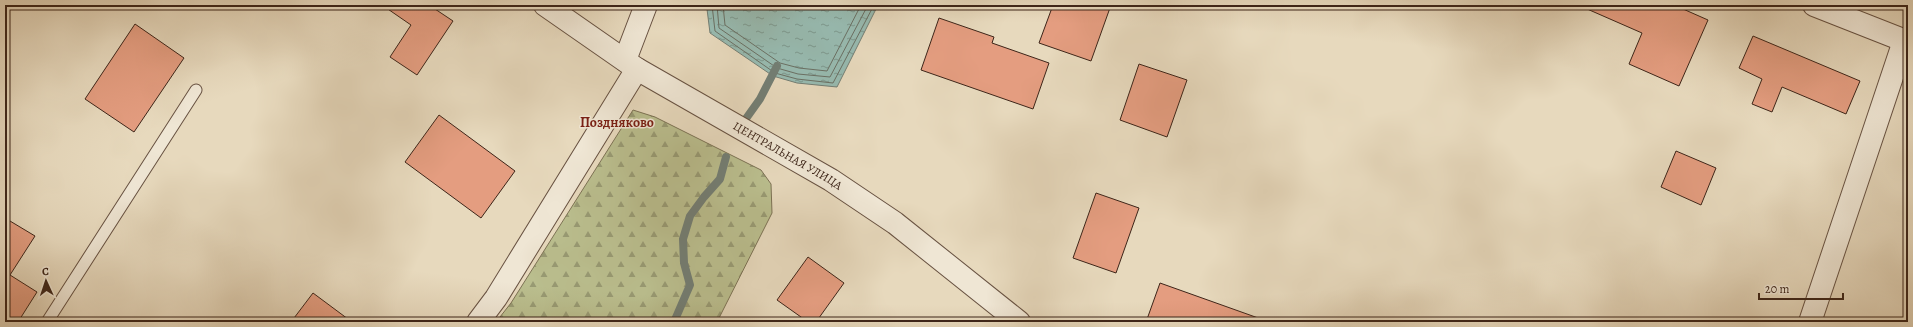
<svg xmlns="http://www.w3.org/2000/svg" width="1913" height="327" font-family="Alegreya,serif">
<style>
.forest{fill:url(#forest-firs);stroke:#7c7254}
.water{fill:url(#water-ripples);stroke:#737e74}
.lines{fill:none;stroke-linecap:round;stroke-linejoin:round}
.shore{stroke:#6a7064;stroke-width:1}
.stream{stroke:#737e74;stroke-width:8}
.building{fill:#e49d80;stroke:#3d2519}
.lane-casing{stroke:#685242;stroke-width:13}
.street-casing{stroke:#685242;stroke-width:24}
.lane{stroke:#efe6d4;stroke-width:11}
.street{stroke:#efe6d4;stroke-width:22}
.labels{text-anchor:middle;stroke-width:3;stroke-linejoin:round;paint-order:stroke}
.street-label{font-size:12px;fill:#3d2519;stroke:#efe6d4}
.quarter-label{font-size:14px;font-weight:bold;fill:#7a1f14;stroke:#efe6d4}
</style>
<defs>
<pattern id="forest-firs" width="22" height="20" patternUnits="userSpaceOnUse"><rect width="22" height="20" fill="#babe8e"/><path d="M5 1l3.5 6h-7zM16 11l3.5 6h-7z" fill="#989a73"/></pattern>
<pattern id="water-ripples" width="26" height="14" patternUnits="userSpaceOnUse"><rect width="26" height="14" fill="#97bab0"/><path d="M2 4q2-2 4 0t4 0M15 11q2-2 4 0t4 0" fill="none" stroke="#7c978e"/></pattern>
</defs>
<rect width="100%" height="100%" fill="#e7d9bd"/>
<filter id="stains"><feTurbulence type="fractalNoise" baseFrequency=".005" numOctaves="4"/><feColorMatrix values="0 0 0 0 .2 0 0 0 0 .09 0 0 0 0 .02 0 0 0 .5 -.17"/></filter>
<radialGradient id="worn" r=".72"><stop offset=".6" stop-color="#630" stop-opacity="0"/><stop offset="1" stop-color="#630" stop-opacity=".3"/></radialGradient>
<path class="forest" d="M633,110l22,7 106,53 10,14 1,29 -55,109h-221l15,-19z"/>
<path class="water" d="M708,5h170l-41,82 -40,-4 -24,-7 -63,-43 -3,-24z"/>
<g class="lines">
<g class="shore">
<path d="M712,5l3,26 60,42 22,6 36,4 41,-78"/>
<path d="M717,5l2,23 58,40 21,6 32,3 38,-72"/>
<path d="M723,5l2,20 55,38 19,5 28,3 34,-66"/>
</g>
<g class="stream">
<path d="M745,120l15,-21 17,-33"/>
<path d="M674,322l16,-37 -6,-22 -1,-24 7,-23 14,-19 16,-18 6,-22"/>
</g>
</g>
<g class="building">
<path d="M382,5h47l24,16 -36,54 -27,-18 21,-32z"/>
<path d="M1053,5h58l-20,56 -52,-18z"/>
<path d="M1578,5h96l34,15 -29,66 -50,-22 13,-31z"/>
<path d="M939,18l55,19 -2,6 57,20 -16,46 -112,-39z"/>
<path d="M135,24l49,34 -50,74 -49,-33z"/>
<path d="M1753,36l107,45 -14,33 -64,-27 -10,25 -20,-8 10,-25 -23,-11z"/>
<path d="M1139,64l48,16 -20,57 -47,-17z"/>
<path d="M439,115l76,56 -34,47 -76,-56z"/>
<path d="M1676,151l40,17 -15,37 -40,-18z"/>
<path d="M1096,193l43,15 -23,65 -43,-15z"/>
<path d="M5,218l30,18 -25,39 27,17 -19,30h-13z"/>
<path d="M808,257l36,26 -28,39h-8l-31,-22z"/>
<path d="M1160,283l101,36v3h-115z"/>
<path d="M313,293l39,29h-61z"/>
</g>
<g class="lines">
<g class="lane-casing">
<path id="lane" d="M47,322l149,-232"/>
</g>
<g class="street-casing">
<g id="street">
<path id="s1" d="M545,5l92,64 194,111 64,43 124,99"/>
<path d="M1814,5l94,37"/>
<path d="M625,60l21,-55"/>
<path d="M478,322l18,-24 141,-229"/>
<path d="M1810,322l94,-281"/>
</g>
</g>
<use href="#lane" class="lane"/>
<use href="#street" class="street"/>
</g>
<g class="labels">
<g class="street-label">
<text dy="4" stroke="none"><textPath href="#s1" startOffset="286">ЦЕНТРАЛЬНАЯ УЛИЦА</textPath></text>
</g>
<g class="quarter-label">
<text x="617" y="127">Поздняково</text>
</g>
</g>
<rect width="1913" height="327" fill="none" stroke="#e7d9bd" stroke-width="20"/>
<rect x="6" y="6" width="1901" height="315" fill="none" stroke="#3d2519" stroke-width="2"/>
<rect x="10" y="10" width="1893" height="307" fill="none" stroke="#3d2519"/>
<g transform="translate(46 281) rotate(357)" stroke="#efe6d4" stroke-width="3" paint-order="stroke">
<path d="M0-3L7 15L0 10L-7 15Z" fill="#3d2519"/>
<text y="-6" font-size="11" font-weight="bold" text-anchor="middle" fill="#3d2519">С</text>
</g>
<path d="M1759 293v6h84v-6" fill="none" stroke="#3d2519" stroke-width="2"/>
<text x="1765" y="293" font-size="12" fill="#3d2519" stroke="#efe6d4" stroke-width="3" paint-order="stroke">20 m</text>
<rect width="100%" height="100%" filter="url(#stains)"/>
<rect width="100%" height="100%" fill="url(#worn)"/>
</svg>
